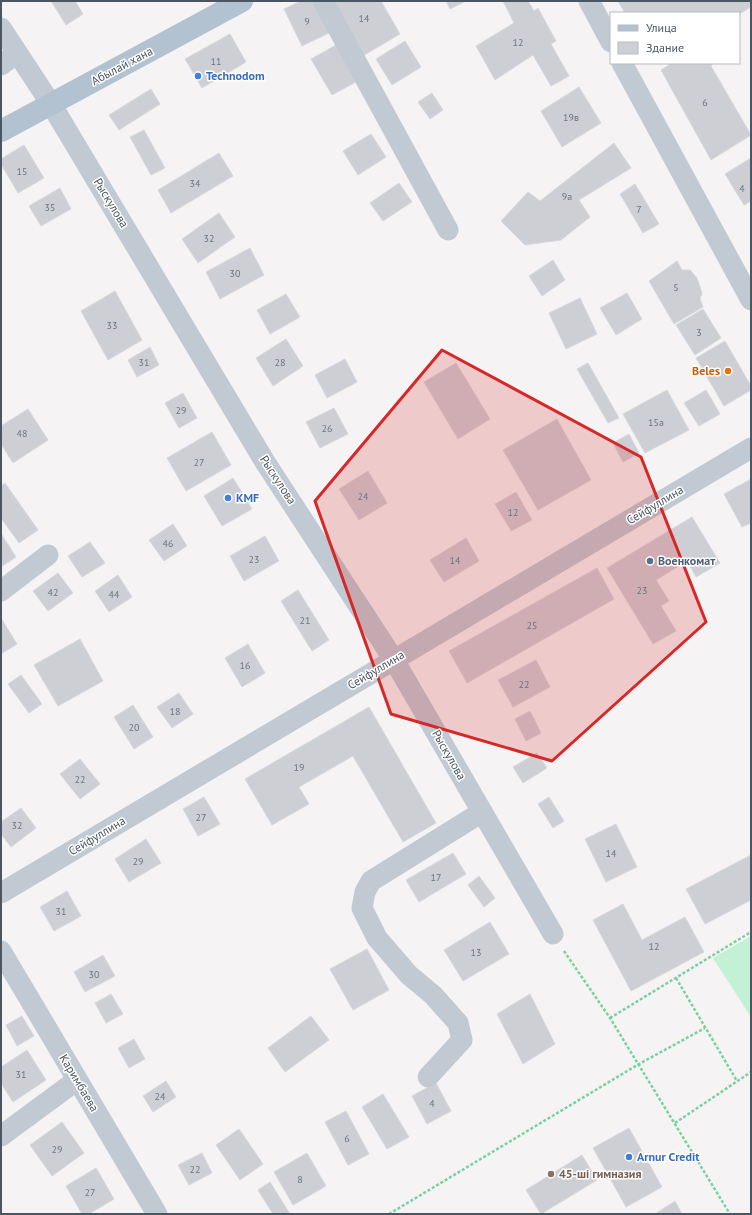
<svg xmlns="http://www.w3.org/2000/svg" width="752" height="1215" font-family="'PT Sans',sans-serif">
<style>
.green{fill:#c3f1d5}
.building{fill:#cdcfd5;stroke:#d7d9de}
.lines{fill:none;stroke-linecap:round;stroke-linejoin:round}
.path{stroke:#7ad0a6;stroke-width:2.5;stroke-dasharray:3 2;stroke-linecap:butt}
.minor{stroke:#c1cad2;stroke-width:21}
.major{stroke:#b3c2d1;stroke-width:22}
.marked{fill:#d62828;fill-opacity:0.2;stroke:#d62828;stroke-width:3;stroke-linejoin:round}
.shop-dot{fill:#3f7fe0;stroke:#fff;stroke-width:1.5}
.food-dot{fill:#e8710a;stroke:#fff;stroke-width:1.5}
.service-dot{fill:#5c6f8a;stroke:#fff;stroke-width:1.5}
.education-dot{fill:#8d6e63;stroke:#fff;stroke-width:1.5}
.labels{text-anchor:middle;stroke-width:3;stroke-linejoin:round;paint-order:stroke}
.number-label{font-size:10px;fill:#6b747e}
.street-label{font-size:12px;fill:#4a5661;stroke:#fff}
.shop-label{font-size:12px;font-weight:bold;fill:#366cbe;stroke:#fff;text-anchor:start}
.food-label{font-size:12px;font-weight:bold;fill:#c56008;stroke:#fff;text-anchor:end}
.service-label{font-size:12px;font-weight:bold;fill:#4e5e75;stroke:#fff;text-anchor:start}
.education-label{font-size:12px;font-weight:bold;fill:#785e54;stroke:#fff;text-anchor:start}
</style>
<rect width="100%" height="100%" fill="#f5f3f3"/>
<path class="green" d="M751,936v81l-38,-59z"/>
<g class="building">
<path d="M51,1h24l8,13 -17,11z"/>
<path d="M301,1h13l15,32 -27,13 -18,-37z"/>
<path d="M328,1h53l19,33 -39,23z"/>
<path d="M446,1h17l1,1 -14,7z"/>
<path d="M503,1h25l6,10 4,-3 18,33 -5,3 18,32 -18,10 -18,-31 -38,25 -19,-34 38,-23z"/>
<path d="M618,1h133v6l-12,7 -114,-1z"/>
<path d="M230,34l16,28 -44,26 -17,-29z"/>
<path d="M405,41l16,26 -29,18 -16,-26z"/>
<path d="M336,45l20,37 -24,13 -21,-36z"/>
<path d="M672,63h42l-3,3 40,69 -40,25 -50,-90z"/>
<path d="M579,87l22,36 -39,24 -21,-36z"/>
<path d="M151,89l9,15 -41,26 -10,-15z"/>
<path d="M432,93l11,17 -13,9 -12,-17z"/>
<path d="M144,130l21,38 -14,7 -21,-38z"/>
<path d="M371,134l15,23 -28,18 -15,-24z"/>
<path d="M614,143l17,25 -52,32 11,17 -29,23 -36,5 -24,-24 27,-29 12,9z"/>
<path d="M24,145l20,33 -26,15 -17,-29v-5z"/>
<path d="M219,153l14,23 -62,37 -13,-23z"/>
<path d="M751,158v43l-7,4 -19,-31z"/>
<path d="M399,183l13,19 -29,19 -13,-18z"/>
<path d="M635,184l24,40 -16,9 -23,-39z"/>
<path d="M60,188l11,21 -30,17 -12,-20z"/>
<path d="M219,213l16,24 -37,26 -16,-24z"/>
<path d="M250,248l14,27 -44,24 -14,-27z"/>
<path d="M553,260l12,20 -23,16 -13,-20z"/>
<path d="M677,261l5,9h8l7,8 5,15 -2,6 3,8 -29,17 -25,-43z"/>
<path d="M115,291l27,49 -34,20 -27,-49z"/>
<path d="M627,293l15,26 -26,16 -16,-27z"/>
<path d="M286,294l14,23 -30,17 -13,-24z"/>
<path d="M580,298l17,36 -31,15 -17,-36z"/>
<path d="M703,309l18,29 -26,17 -19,-30z"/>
<path d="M286,339l17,27 -30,20 -17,-28z"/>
<path d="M725,341l26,45v4l-27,16 -28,-48z"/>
<path d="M150,347l9,18 -22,12 -9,-17z"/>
<path d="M345,359l12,23 -30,16 -12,-23z"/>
<path d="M456,363l34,56 -32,20 -34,-57z"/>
<path d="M588,363l31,55 -11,5 -31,-54z"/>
<path d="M667,390l22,40 -44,23 -22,-39z"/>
<path d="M706,390l14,24 -21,12 -15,-23z"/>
<path d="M183,393l14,25 -18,10 -14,-25z"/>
<path d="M334,408l14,26 -28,14 -14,-26z"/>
<path d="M28,409l20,31 -35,23 -12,-19v-18z"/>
<path d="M557,419l34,61 -53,30 -35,-60z"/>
<path d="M212,432l19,33 -45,26 -19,-33z"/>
<path d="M629,434l10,19 -16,9 -10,-19z"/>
<path d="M368,471l19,32 -28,17 -20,-31z"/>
<path d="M233,478l19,31 -30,17 -18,-30z"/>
<path d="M751,479v44l-9,4 -18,-33z"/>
<path d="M5,483l33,47 -19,13 -18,-25v-32z"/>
<path d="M516,492l16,28 -21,11 -16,-27z"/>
<path d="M692,517l28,46 -24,14 -9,-16 -31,19 13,21 -8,5 15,25 -23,13 -46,-76z"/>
<path d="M173,524l14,22 -23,15 -15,-21z"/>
<path d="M2,535l14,22 -15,10v-31z"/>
<path d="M265,536l14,25 -35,20 -14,-25z"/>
<path d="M466,538l13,23 -35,21 -14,-22z"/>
<path d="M90,542l15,21 -23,14 -14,-21z"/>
<path d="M597,568l17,31 -147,84 -18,-32z"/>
<path d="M58,573l15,20 -25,18 -15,-20z"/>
<path d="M118,575l14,22 -23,15 -14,-21z"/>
<path d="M298,590l31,50 -17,11 -31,-50z"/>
<path d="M1,618l16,26 -16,10z"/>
<path d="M80,639l23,42 -45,25 -24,-41z"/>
<path d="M248,644l17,29 -23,14 -17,-29z"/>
<path d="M536,660l14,27 -37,20 -15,-27z"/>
<path d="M21,675l21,29 -13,9 -21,-29z"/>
<path d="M179,693l14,21 -21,14 -15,-21z"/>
<path d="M133,705l20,32 -19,12 -20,-32z"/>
<path d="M369,707l67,116 -33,19 -50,-86 -54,31 10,17 -37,21 -27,-46z"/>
<path d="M530,711l11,22 -15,8 -11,-22z"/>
<path d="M537,753l10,15 -24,15 -10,-16z"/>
<path d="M80,759l20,25 -20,15 -20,-25z"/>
<path d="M204,797l16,27 -22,12 -15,-27z"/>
<path d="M549,797l15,24 -11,7 -15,-24z"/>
<path d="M21,808l15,20 -25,19 -10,-13v-12z"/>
<path d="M616,824l21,43 -31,15 -21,-43z"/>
<path d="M146,839l15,24 -32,19 -14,-23z"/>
<path d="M453,853l13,21 -47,28 -13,-22z"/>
<path d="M751,855v45l-46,24 -19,-35z"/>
<path d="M479,876l16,22 -11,9 -16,-22z"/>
<path d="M67,891l14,25 -27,15 -14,-24z"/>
<path d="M623,904l19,36 43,-23 19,35 -73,39 -38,-71z"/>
<path d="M490,922l19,32 -46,27 -19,-31z"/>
<path d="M367,949l22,41 -36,20 -23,-41z"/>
<path d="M103,955l12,21 -30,16 -11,-20z"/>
<path d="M111,994l12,20 -17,9 -11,-20z"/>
<path d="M530,994l25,50 -32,20 -26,-50z"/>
<path d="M22,1016l12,20 -17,10 -11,-21z"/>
<path d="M311,1016l18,24 -44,32 -17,-24z"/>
<path d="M134,1039l11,20 -16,9 -11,-20z"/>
<path d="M27,1050l19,30 -33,22 -12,-19v-16z"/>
<path d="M166,1081l10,16 -23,15 -10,-16z"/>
<path d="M436,1083l15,28 -24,13 -15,-28z"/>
<path d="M383,1094l26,43 -22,12 -25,-42z"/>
<path d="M346,1111l23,43 -21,11 -23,-43z"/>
<path d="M62,1122l22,31 -32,23 -22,-31z"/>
<path d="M629,1128l33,59 -36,20 -33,-59z"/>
<path d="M239,1129l24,35 -23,16 -24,-35z"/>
<path d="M202,1153l10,20 -23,12 -11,-20z"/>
<path d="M307,1153l19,33 -33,19 -19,-33z"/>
<path d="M582,1155l15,25 -56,34 -15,-24z"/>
<path d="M96,1168l18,31 -25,15h-7l-16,-28z"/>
<path d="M270,1182l20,32h-17l-15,-24z"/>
<path d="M675,1201l7,13h-27z"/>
</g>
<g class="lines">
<g class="path">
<path d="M564,951l46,67 120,196"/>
<path d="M676,978l61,103"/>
<path d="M610,1018l141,-86"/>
<path d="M675,1123l76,-51"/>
<path d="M389,1214l250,-150 66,-36"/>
</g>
<g class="minor">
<path d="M323,1l125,229"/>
<path d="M589,1l22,41"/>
<path d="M1,28l50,76 214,358 129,198 159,274"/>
<path d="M622,63l129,237"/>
<path d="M1,65l16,-12"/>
<path d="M1,591l47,-36"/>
<path d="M1,893l750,-445"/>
<path d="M1,951l156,263"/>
<path d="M428,1077l34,-37 -4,-17 -25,-28 -24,-20 -32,-37 -15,-30 3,-16 6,-11 111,-69"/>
<path d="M1,1136l76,-56"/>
</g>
<path class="major" d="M1,131l241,-130"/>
</g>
<path class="marked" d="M442,350l199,107 65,165 -154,139 -161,-47 -76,-213z"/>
<g class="shop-dot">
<circle cx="198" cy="76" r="4"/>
<circle cx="228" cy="498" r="4"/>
<circle cx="629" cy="1157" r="4"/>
</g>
<circle class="food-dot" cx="728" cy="371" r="4"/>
<circle class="service-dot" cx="650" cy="561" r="4"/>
<circle class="education-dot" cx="551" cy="1174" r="4"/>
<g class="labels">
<g class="number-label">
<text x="364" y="22">14</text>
<text x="307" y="25">9</text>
<text x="518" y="46">12</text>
<text x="216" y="65">11</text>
<text x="705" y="106">6</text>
<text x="571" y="121">19в</text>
<text x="22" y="175">15</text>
<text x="195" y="187">34</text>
<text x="742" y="192">4</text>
<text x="567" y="200">9а</text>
<text x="50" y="211">35</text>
<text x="639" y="213">7</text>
<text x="209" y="242">32</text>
<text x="235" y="277">30</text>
<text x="676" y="291">5</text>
<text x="112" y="329">33</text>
<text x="699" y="336">3</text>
<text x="144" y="366">31</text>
<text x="280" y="366">28</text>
<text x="181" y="414">29</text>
<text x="656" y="426">15а</text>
<text x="327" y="432">26</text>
<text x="22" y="437">48</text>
<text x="199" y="466">27</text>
<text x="363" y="500">24</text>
<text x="513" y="516">12</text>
<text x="168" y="547">46</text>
<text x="254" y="563">23</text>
<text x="455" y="564">14</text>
<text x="642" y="594">23</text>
<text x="53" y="596">42</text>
<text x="114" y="598">44</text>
<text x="305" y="624">21</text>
<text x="532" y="629">25</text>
<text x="245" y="669">16</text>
<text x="524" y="688">22</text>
<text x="175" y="715">18</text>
<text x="134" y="731">20</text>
<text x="299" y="771">19</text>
<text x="80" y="783">22</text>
<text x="201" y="821">27</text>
<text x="17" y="829">32</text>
<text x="611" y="857">14</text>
<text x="138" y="865">29</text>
<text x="436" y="881">17</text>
<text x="61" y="915">31</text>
<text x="654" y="950">12</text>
<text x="476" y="956">13</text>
<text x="94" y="978">30</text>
<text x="21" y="1078">31</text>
<text x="160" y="1100">24</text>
<text x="432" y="1107">4</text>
<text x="347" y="1142">6</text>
<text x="57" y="1153">29</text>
<text x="195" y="1173">22</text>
<text x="300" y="1183">8</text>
<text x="90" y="1196">27</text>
</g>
<g class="street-label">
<text transform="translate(122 66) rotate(-28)" y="4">Абылай хана</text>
<text transform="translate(111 203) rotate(59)" y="4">Рыскулова</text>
<text transform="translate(278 480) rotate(57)" y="4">Рыскулова</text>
<text transform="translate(655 505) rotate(-31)" y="4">Сейфуллина</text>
<text transform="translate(376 670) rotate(-31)" y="4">Сейфуллина</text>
<text transform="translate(449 755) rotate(60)" y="4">Рыскулова</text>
<text transform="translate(97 836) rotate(-31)" y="4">Сейфуллина</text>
<text transform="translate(79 1083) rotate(59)" y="4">Каримбаева</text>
</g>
<g class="shop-label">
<text x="206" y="80">Technodom</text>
<text x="236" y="502">KMF</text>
<text x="637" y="1161">Arnur Credit</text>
</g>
<g class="food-label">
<text x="720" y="375">Beles</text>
</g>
<g class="service-label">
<text x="658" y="565">Военкомат</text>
</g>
<g class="education-label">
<text x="559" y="1178">45-ші гимназия</text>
</g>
</g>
<rect width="752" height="1215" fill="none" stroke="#4a5661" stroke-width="4"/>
<rect x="610" y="12" width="130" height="52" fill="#ffffff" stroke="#b7bbc0"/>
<rect x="618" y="25" width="20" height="6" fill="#b3c2d1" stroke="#b7bbc0"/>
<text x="646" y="32" font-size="12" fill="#4a5661">Улица</text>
<rect x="618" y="42" width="20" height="12" fill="#cdcfd5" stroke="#b7bbc0"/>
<text x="646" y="52" font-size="12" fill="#4a5661">Здание</text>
</svg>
